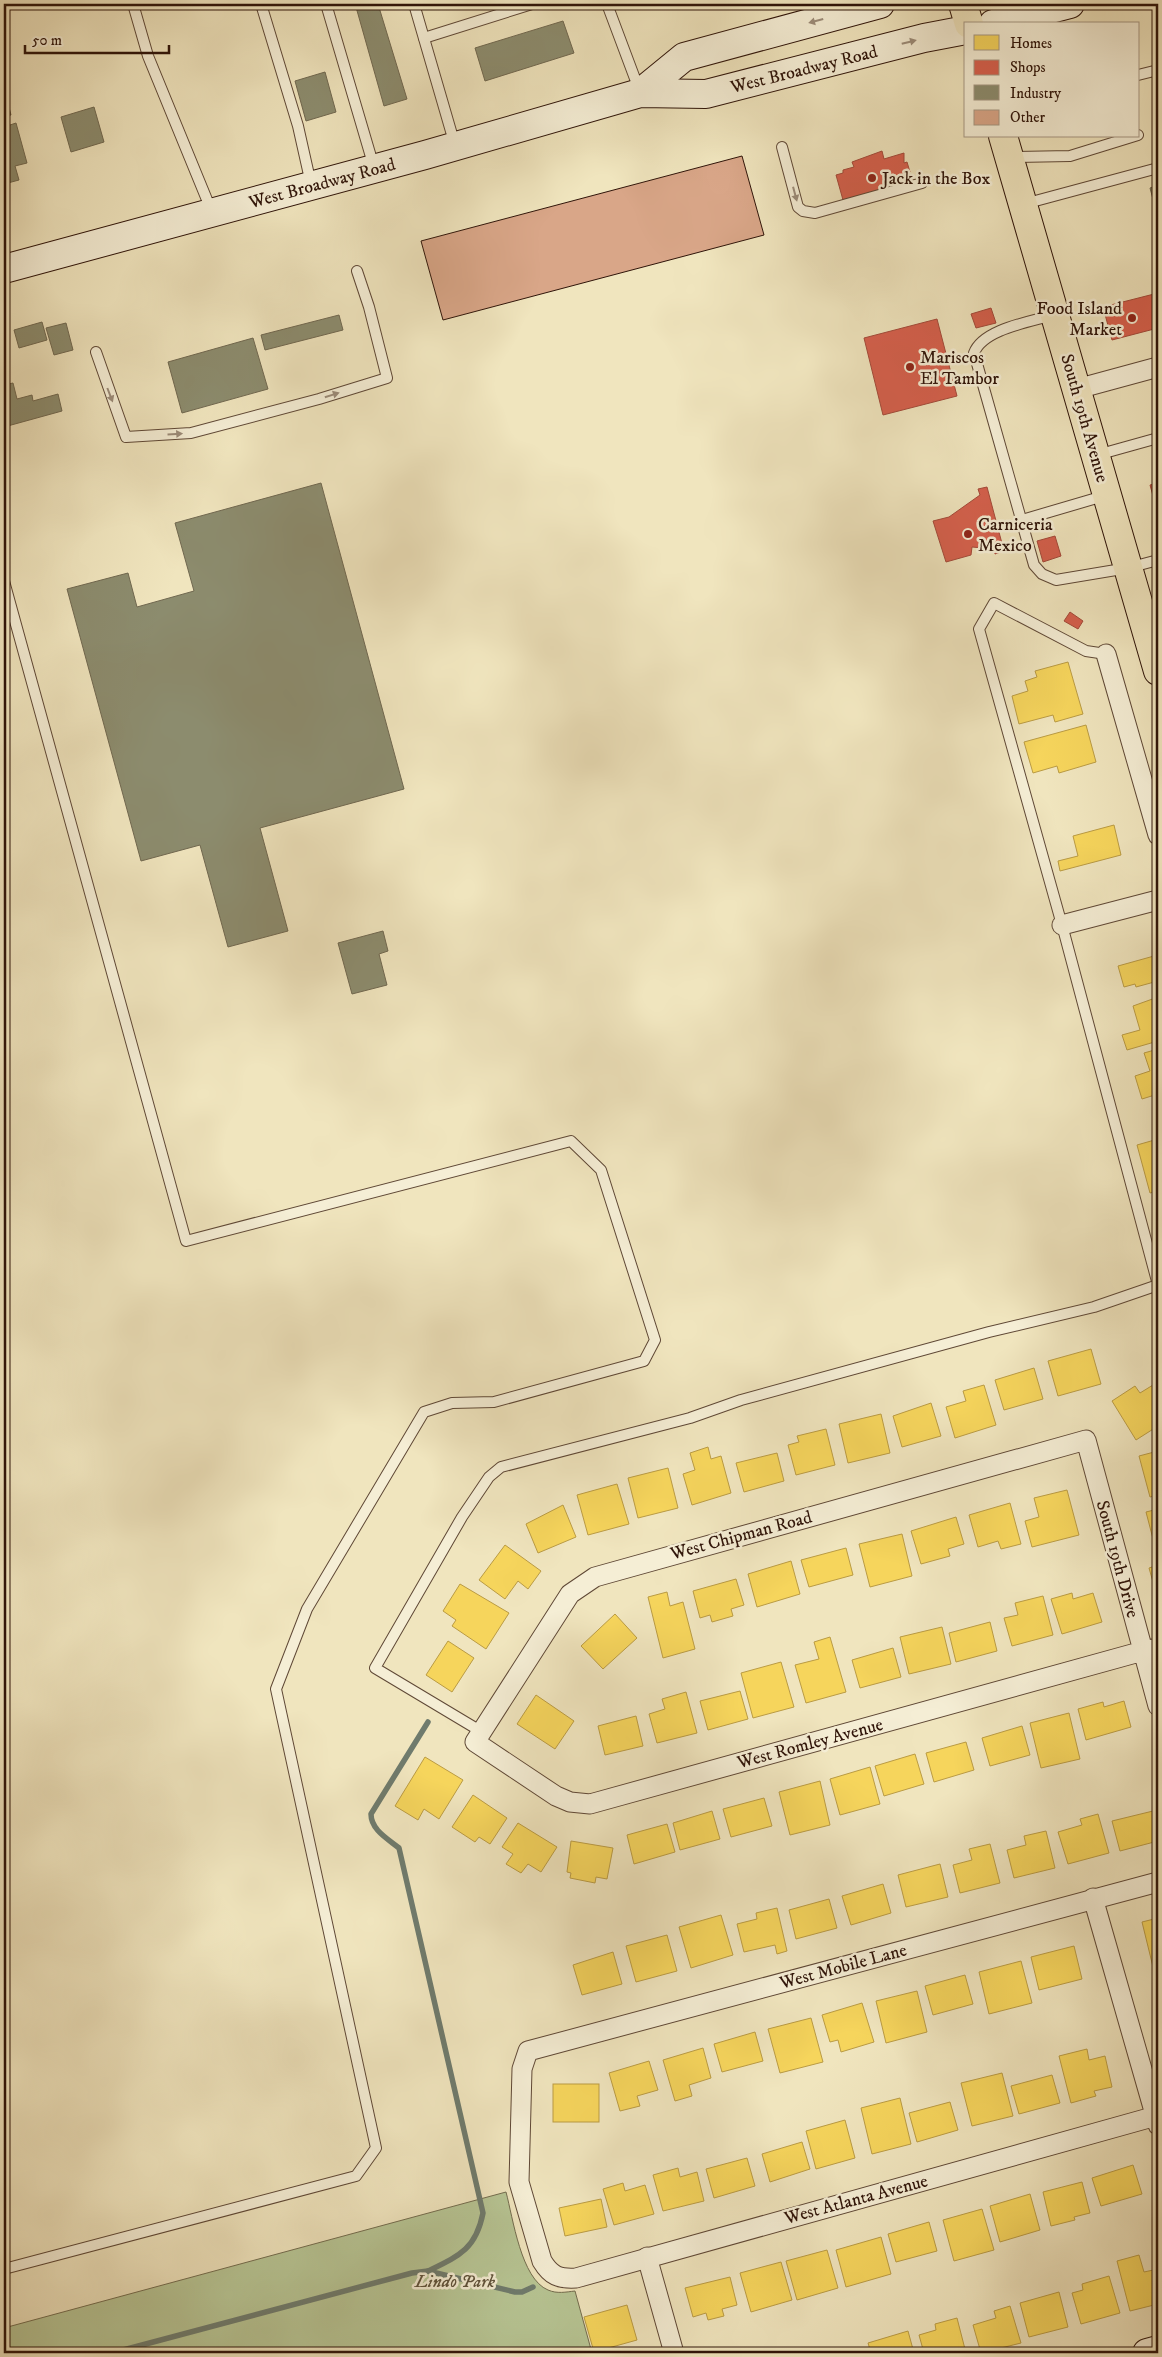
<svg xmlns="http://www.w3.org/2000/svg" width="1162" height="2357" font-family="'IM FELL DW Pica',serif">
<style>
.green{fill:#b7c594;stroke:#736c4e}
.homes{fill:#f6d55c;stroke:#ba9b43}
.shops{fill:#d6604d;stroke:#a44939}
.industry{fill:#8c8c6e;stroke:#706850}
.lines{fill:none;stroke-linecap:round;stroke-linejoin:round}
.stream{stroke:#6f7b6d;stroke-width:5.5}
.building{fill:#d9a688;stroke:#2f1409}
.lane-casing{stroke:#5f4836;stroke-width:12}
.street-casing{stroke:#5f4836;stroke-width:21}
.secondary-casing{stroke:#2f1409;stroke-width:30}
.primary-casing{stroke:#2f1409;stroke-width:30}
.lane{stroke:#f5eed5;stroke-width:10}
.street{stroke:#f5eed5;stroke-width:19}
.secondary{stroke:#f5eed5;stroke-width:28}
.primary{stroke:#f0e5be;stroke-width:28}
.oneway{fill:#9c8c79}
.poi-dot{fill:#8f2418;stroke:#f5eed5;stroke-width:2}
.labels{text-anchor:middle;stroke-width:5;stroke-linejoin:round;paint-order:stroke}
.street-label{font-size:18px;fill:#2f1409;stroke:#f5eed5}
.poi-label{font-size:18px;fill:#2f1409;stroke:#f5eed5;text-anchor:start}
.park-label{font-size:18px;font-style:italic;fill:#5f523a;stroke:#f5eed5}
</style>
<rect width="100%" height="100%" fill="#f0e5be"/>
<filter id="stains"><feTurbulence type="fractalNoise" baseFrequency=".004" numOctaves="4"/><feColorMatrix values="0 0 0 0 .2 0 0 0 0 .09 0 0 0 0 .02 0 0 0 .5 -.17"/></filter>
<radialGradient id="worn" r=".72"><stop offset=".6" stop-color="#630" stop-opacity="0"/><stop offset="1" stop-color="#630" stop-opacity=".3"/></radialGradient>
<path class="green" d="M506,2192c7,26 15,87 42,98 9,4 18,2 27,1l17,62h-588v-25z"/>
<g class="homes">
<path d="M1068,662l15,52 -28,8 -2,-7 -34,9 -7,-28 16,-5 -3,-10 12,-4 -2,-6z"/>
<path d="M1086,725l10,37 -37,11 -2,-7 -24,7 -9,-31z"/>
<path d="M1114,825l7,30 -61,16 -2,-10 20,-5 -5,-20z"/>
<path d="M1154,956l4,25 -22,6 -1,-3 -11,3 -6,-21z"/>
<path d="M1158,997v44l-31,9 -5,-15 18,-5 -7,-24z"/>
<path d="M1158,1049v45l-16,5 -7,-23 15,-5 -6,-18z"/>
<path d="M1158,1139v52l-8,2 -13,-48z"/>
<path d="M1091,1349l10,35 -43,12 -10,-35z"/>
<path d="M1034,1368l9,31 -39,11 -9,-30z"/>
<path d="M984,1385l12,40 -41,13 -9,-31 20,-6 -3,-10z"/>
<path d="M1153,1385l5,8v33l-22,14 -24,-39 23,-15 5,7z"/>
<path d="M931,1403l10,33 -39,11 -9,-31z"/>
<path d="M881,1414l9,39 -42,10 -9,-39z"/>
<path d="M826,1429l9,36 -39,10 -8,-30 11,-3 -2,-6z"/>
<path d="M708,1447l3,12 10,-3 10,37 -39,12 -9,-31 12,-4 -5,-17z"/>
<path d="M1158,1451v44l-8,2 -11,-41z"/>
<path d="M777,1453l7,28 -40,11 -8,-29z"/>
<path d="M668,1468l10,40 -40,10 -10,-40z"/>
<path d="M617,1484l12,40 -41,11 -11,-40z"/>
<path d="M1067,1490l12,45 -47,12 -7,-26 14,-4 -5,-19z"/>
<path d="M1010,1503l11,41 -20,5 -3,-8 -20,6 -9,-32z"/>
<path d="M563,1505l13,32 -38,16 -12,-29z"/>
<path d="M1158,1509v49l-12,-46z"/>
<path d="M956,1517l8,27 -16,5 2,7 -29,8 -10,-33z"/>
<path d="M902,1534l10,42 -42,11 -11,-43z"/>
<path d="M505,1545l36,26 -13,18 -10,-8 -13,18 -26,-19z"/>
<path d="M846,1548l7,27 -44,12 -8,-27z"/>
<path d="M791,1561l9,33 -43,13 -9,-33z"/>
<path d="M1158,1565v15l-5,2 -4,-14z"/>
<path d="M736,1579l8,26 -13,4 2,7 -21,6 -2,-7 -10,3 -7,-27z"/>
<path d="M460,1584l49,29 -23,36 -34,-23 4,-6 -13,-9z"/>
<path d="M667,1592l3,14 13,-4 12,47 -32,9 -15,-61z"/>
<path d="M1072,1593l1,6 20,-6 9,29 -40,12 -11,-35z"/>
<path d="M1043,1596l10,39 -41,11 -8,-28 14,-3 -3,-12z"/>
<path d="M615,1614l22,24 -34,31 -22,-23z"/>
<path d="M990,1622l7,29 -41,11 -7,-29z"/>
<path d="M942,1627l9,37 -42,10 -9,-37z"/>
<path d="M830,1637l16,55 -40,11 -11,-38 24,-6 -5,-17z"/>
<path d="M448,1641l26,17 -22,34 -26,-17z"/>
<path d="M893,1648l8,29 -41,11 -8,-28z"/>
<path d="M781,1662l13,45 -41,11 -12,-45z"/>
<path d="M740,1691l8,28 -40,11 -8,-29z"/>
<path d="M686,1692l11,41 -40,10 -8,-29 16,-5 -3,-10z"/>
<path d="M536,1695l38,26 -19,28 -38,-25z"/>
<path d="M1124,1701l7,26 -45,13 -8,-31 25,-7 1,5z"/>
<path d="M1069,1713l11,46 -39,9 -11,-45z"/>
<path d="M636,1716l7,30 -38,9 -7,-29z"/>
<path d="M1022,1726l8,29 -40,11 -8,-28z"/>
<path d="M966,1742l8,28 -40,12 -8,-29z"/>
<path d="M915,1754l9,30 -40,12 -9,-30z"/>
<path d="M425,1757l38,23 -24,39 -15,-10 -6,11 -23,-14z"/>
<path d="M870,1767l10,37 -40,11 -10,-36z"/>
<path d="M820,1781l10,44 -40,10 -11,-43z"/>
<path d="M473,1795l34,23 -17,26 -11,-7 -4,5 -23,-15z"/>
<path d="M764,1798l8,28 -41,11 -8,-28z"/>
<path d="M712,1811l8,28 -40,11 -7,-27z"/>
<path d="M1153,1811l5,30 -38,10 -8,-30z"/>
<path d="M1098,1814l11,39 -41,11 -10,-32 24,-7 -2,-6z"/>
<path d="M518,1823l39,24 -16,25 -13,-8 -7,9 -15,-9 7,-10 -11,-7z"/>
<path d="M667,1824l8,28 -41,12 -7,-29z"/>
<path d="M1046,1831l9,37 -41,10 -7,-28 19,-5 -2,-9z"/>
<path d="M571,1841l42,7 -6,31 -11,-2 -1,6 -25,-5 1,-5 -4,-1z"/>
<path d="M990,1844l10,39 -40,10 -7,-28 19,-5 -3,-11z"/>
<path d="M940,1864l8,33 -42,10 -8,-32z"/>
<path d="M883,1884l8,29 -40,12 -9,-29z"/>
<path d="M829,1899l8,29 -41,11 -7,-29z"/>
<path d="M777,1908l10,43 -10,3 -2,-9 -31,7 -7,-28 20,-5 -1,-6z"/>
<path d="M721,1915l12,40 -42,13 -12,-41z"/>
<path d="M1158,1918v48l-5,1 -11,-45z"/>
<path d="M667,1935l10,36 -41,11 -10,-36z"/>
<path d="M1074,1946l8,33 -43,11 -8,-33z"/>
<path d="M613,1952l9,32 -40,11 -9,-30z"/>
<path d="M1021,1961l11,42 -43,11 -10,-42z"/>
<path d="M965,1975l8,29 -40,11 -8,-29z"/>
<path d="M917,1991l10,41 -41,11 -10,-42z"/>
<path d="M862,2003l12,39 -33,10 -3,-12 -8,2 -8,-27z"/>
<path d="M811,2018l12,44 -43,11 -12,-44z"/>
<path d="M755,2032l8,29 -41,11 -8,-28z"/>
<path d="M703,2048l8,30 -22,7 3,11 -17,5 -12,-41z"/>
<path d="M1087,2049l2,11 16,-4 7,31 -18,4 2,5 -25,7 -12,-47z"/>
<path d="M649,2061l9,29 -21,6 3,10 -20,5 -11,-38z"/>
<path d="M1002,2073l11,43 -41,10 -11,-43z"/>
<path d="M1052,2075l8,28 -41,11 -8,-28z"/>
<rect x="553" y="2084" width="46" height="38"/>
<path d="M900,2098l11,46 -39,10 -11,-46z"/>
<path d="M950,2102l8,28 -41,12 -8,-29z"/>
<path d="M845,2120l10,38 -39,11 -10,-38z"/>
<path d="M802,2142l8,27 -40,13 -8,-28z"/>
<path d="M747,2158l8,28 -41,12 -8,-29z"/>
<path d="M1133,2165l9,29 -41,12 -9,-28z"/>
<path d="M678,2168l2,9 17,-5 7,29 -41,10 -10,-36z"/>
<path d="M1082,2182l8,31 -16,4 1,3 -24,6 -8,-34z"/>
<path d="M623,2183l2,8 20,-6 9,29 -40,11 -11,-36z"/>
<path d="M1030,2194l10,36 -40,12 -10,-36z"/>
<path d="M601,2199l6,28 -42,9 -6,-28z"/>
<path d="M982,2209l12,41 -40,11 -11,-41z"/>
<path d="M929,2222l8,29 -41,11 -8,-28z"/>
<path d="M881,2237l10,37 -45,13 -10,-37z"/>
<path d="M827,2250l11,38 -41,12 -11,-39z"/>
<path d="M1139,2255l5,17 14,-3v35l-28,7 -13,-50z"/>
<path d="M781,2262l11,38 -41,12 -11,-39z"/>
<path d="M1109,2276l11,37 -39,11 -9,-31 11,-3 -1,-6z"/>
<path d="M730,2277l7,28 -15,4 2,7 -16,4 -2,-7 -13,4 -8,-29z"/>
<path d="M1059,2292l9,35 -39,10 -9,-34z"/>
<path d="M627,2305l10,35 -43,12 -10,-35z"/>
<path d="M1010,2306l11,37 -40,10 -8,-28 23,-7 -2,-7z"/>
<path d="M957,2318l9,35h-42l-5,-18 17,-5 -1,-6z"/>
<path d="M908,2331l6,22h-43l-3,-10z"/>
</g>
<g class="shops">
<path d="M882,151l2,8 20,-6v10l3,-1 3,10 -4,1 3,9 -27,7 1,3 -40,8 -7,-25 7,-2v-3l11,-3 -2,-5z"/>
<path d="M1158,293v35l-46,12 -9,-33z"/>
<path d="M991,308l5,15 -20,5 -5,-14z"/>
<path d="M937,319l20,77 -74,19 -19,-77z"/>
<path d="M1158,483v31l-8,-29z"/>
<path d="M987,487l17,64 -9,3 -1,-5 -22,-2 -1,8 -25,7 -13,-41 16,-4 31,-22 -2,-6z"/>
<path d="M1055,536l6,20 -18,6 -6,-21z"/>
<path d="M1070,612l13,9 -5,8 -14,-8z"/>
</g>
<g class="industry">
<path d="M368,4h10l29,95 -23,7 -28,-99z"/>
<path d="M563,21l11,32 -89,28 -10,-33z"/>
<path d="M325,72l11,40 -30,9 -11,-40z"/>
<path d="M4,88l7,27 -7,1z"/>
<path d="M94,107l10,35 -33,10 -10,-35z"/>
<path d="M16,123l11,40 -12,3 4,14 -15,4v-57z"/>
<path d="M1158,185v33l-8,-30z"/>
<path d="M339,315l4,15 -78,20 -4,-15z"/>
<path d="M42,322l5,18 -28,8 -5,-18z"/>
<path d="M66,323l7,27 -19,5 -8,-27z"/>
<path d="M253,338l15,51 -86,24 -14,-51z"/>
<path d="M13,383l4,16 15,-4 1,6 25,-7 4,17 -58,16v-42z"/>
<path d="M321,483l83,306 -144,39 28,103 -60,16 -28,-102 -59,16 -74,-272 61,-16 9,34 57,-16 -19,-68z"/>
<path d="M383,931l5,20 -9,3 8,31 -35,9 -14,-51z"/>
</g>
<g class="lines">
<g class="stream">
<path d="M428,2271c31,-15 48,-22 55,-58l-84,-365c-11,-9 -28,-18 -28,-34l57,-92"/>
<path d="M112,2353l300,-80 16,-2 87,21h7l11,-5"/>
</g>
</g>
<path class="building" d="M742,156l22,79 -321,85 -22,-79z"/>
<g class="lines">
<g class="lane-casing">
<g id="lane">
<path d="M133,4l15,52 64,156"/>
<path d="M261,4l37,122 13,58"/>
<path d="M326,4l48,163"/>
<path d="M414,4l41,141"/>
<path d="M607,4l33,88"/>
<path d="M424,38l108,-34"/>
<path d="M1138,75l20,-5"/>
<path d="M782,147l16,60 5,4 12,2 107,-30"/>
<path d="M1010,157l60,-1 68,-21"/>
<path d="M1024,204l134,-36"/>
<path d="M1053,315c-23,7 -70,14 -79,38l60,212 8,9 14,6 72,-12 30,-8"/>
<path d="M96,352l30,85 65,-4 128,-34 68,-21 -18,-71 -12,-36"/>
<path d="M1097,455l61,-17"/>
<path d="M1022,520l85,-25"/>
<path d="M4,581l182,660 385,-100 30,29 54,170 -11,21 -150,41 -42,1 -28,9 -117,197 -31,80 100,459 -20,28 -352,93"/>
<path d="M1106,654l-20,-3 -92,-48 -15,26 83,296 96,360"/>
<path d="M482,1732l-107,-64 87,-151 27,-40 12,-10 189,-49 51,-18 248,-68 105,-25 64,-22"/>
</g>
</g>
<g class="street-casing">
<g id="street">
<path d="M1077,389l81,-22"/>
<path d="M1106,654l52,181"/>
<path d="M1062,925l96,-25"/>
<path d="M1158,1648l-15,3 -553,153 -20,-2 -14,-6 -81,-54 95,-148 25,-17 491,-137 72,266"/>
<path d="M1093,1898l65,227"/>
<path d="M1156,2116l-580,162c-17,1 -25,-2 -34,-17l-23,-79 3,-113 6,-18 630,-169"/>
<path d="M647,2257l27,96"/>
</g>
</g>
<g class="secondary-casing">
<g id="secondary">
<path d="M993,24l77,-20"/>
<path d="M640,93l44,-36 196,-53"/>
<path d="M4,269l421,-114 215,-62 66,1 218,-56 42,-8"/>
<path d="M1147,2353l11,-3"/>
</g>
</g>
<g class="primary-casing">
<g id="primary">
<path d="M963,4l6,20"/>
<path d="M1003,136l155,535"/>
</g>
</g>
<use href="#lane" class="lane"/>
<use href="#street" class="street"/>
<use href="#secondary" class="secondary"/>
<use href="#primary" class="primary"/>
</g>
<defs><path id="oneway-solid" d="M-6-.8H1V-3.2L6.5 0L1 3.2V.8H-6Z" transform="scale(1.25)"/></defs>
<g class="oneway">
<use href="#oneway-solid" transform="translate(816 21) rotate(165)"/>
<use href="#oneway-solid" transform="translate(909 42) rotate(-14)"/>
<use href="#oneway-solid" transform="translate(795 194) rotate(75)"/>
<use href="#oneway-solid" transform="translate(110 395) rotate(69)"/>
<use href="#oneway-solid" transform="translate(332 395) rotate(-17)"/>
<use href="#oneway-solid" transform="translate(175 434) rotate(-4)"/>
</g>
<g class="poi-dot">
<circle cx="872" cy="178" r="5"/>
<circle cx="1132" cy="318" r="5"/>
<circle cx="910" cy="367" r="5"/>
<circle cx="968" cy="534" r="5"/>
</g>
<g class="labels">
<g class="street-label">
<text transform="translate(804 69) rotate(-14)" y="6">West Broadway Road</text>
<text transform="translate(322 183) rotate(-15)" y="6">West Broadway Road</text>
<text transform="translate(1085 418) rotate(74)" y="6">South 19th Avenue</text>
<text transform="translate(741 1535) rotate(-15)" y="6">West Chipman Road</text>
<text transform="translate(1118 1559) rotate(75)" y="6">South 19th Drive</text>
<text transform="translate(810 1743) rotate(-15)" y="6">West Romley Avenue</text>
<text transform="translate(843 1966) rotate(-15)" y="6">West Mobile Lane</text>
<text transform="translate(856 2199) rotate(-15)" y="6">West Atlanta Avenue</text>
</g>
<g class="poi-label">
<text x="882" y="184">Jack in the Box</text>
<text x="1122" y="314" text-anchor="end">Food Island<tspan x="1122" dy="21">Market</tspan></text>
<text x="920" y="363">Mariscos<tspan x="920" dy="21">El Tambor</tspan></text>
<text x="978" y="530">Carniceria<tspan x="978" dy="21">Mexico</tspan></text>
</g>
<g class="park-label">
<text x="455" y="2287">Lindo Park</text>
</g>
</g>
<rect width="1162" height="2357" fill="none" stroke="#f0e5be" stroke-width="20"/>
<rect x="5" y="5" width="1152" height="2347" fill="none" stroke="#2f1409" stroke-width="2.5"/>
<rect x="10" y="10" width="1142" height="2337" fill="none" stroke="#2f1409"/>
<rect x="964" y="22" width="175" height="115" fill="#f5eed5" stroke="#a69783"/>
<rect x="974" y="35" width="25" height="15" fill="#f6d55c" stroke="#a69783"/>
<text x="1010" y="48" font-size="15" fill="#2f1409">Homes</text>
<rect x="974" y="60" width="25" height="15" fill="#d6604d" stroke="#a69783"/>
<text x="1010" y="72" font-size="15" fill="#2f1409">Shops</text>
<rect x="974" y="85" width="25" height="15" fill="#8c8c6e" stroke="#a69783"/>
<text x="1010" y="98" font-size="15" fill="#2f1409">Industry</text>
<rect x="974" y="110" width="25" height="15" fill="#d9a688" stroke="#a69783"/>
<text x="1010" y="122" font-size="15" fill="#2f1409">Other</text>
<path d="M25 45v8h144v-8" fill="none" stroke="#2f1409" stroke-width="2.5"/>
<text x="32" y="45" font-size="15" fill="#2f1409" stroke="#f5eed5" stroke-width="4" paint-order="stroke">50 m</text>
<rect width="100%" height="100%" filter="url(#stains)"/>
<rect width="100%" height="100%" fill="url(#worn)"/>
</svg>
